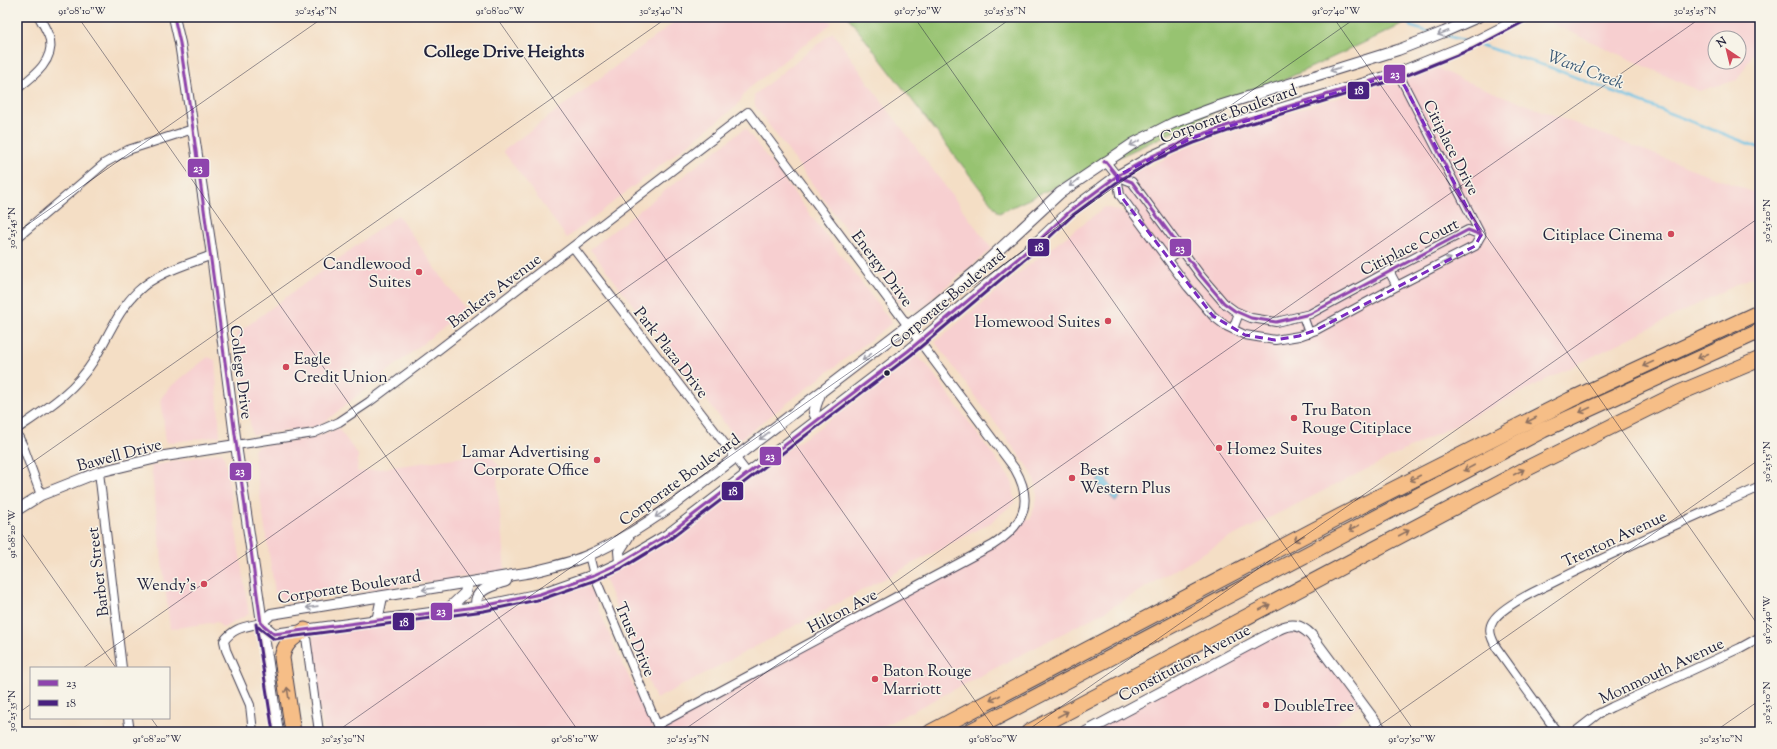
<svg xmlns="http://www.w3.org/2000/svg" width="1777" height="749" font-family="'Sorts Mill Goudy',serif">
<style>
.built{fill:#f7cfd0;fill-rule:evenodd}
.green{fill:#97c371;stroke:#5c7256}
.water{fill:#67bfe4;stroke:#447090}
.lines{fill:none;stroke-linecap:round;stroke-linejoin:round}
.stream{stroke:#67bfe4;stroke-width:2.5}
.minor-casing{stroke:#423e50;stroke-width:10}
.tertiary-casing{stroke:#423e50;stroke-width:12}
.motorway-casing{stroke:#423e50;stroke-width:17}
.minor{stroke:#fff;stroke-width:8}
.tertiary{stroke:#fff;stroke-width:10}
.motorway{stroke:#f6be87;stroke-width:15}
.bus-1-casing{stroke:#f7f3e8;stroke-width:6}
.bus-2-casing{stroke:#f7f3e8;stroke-width:6}
.bus-1{stroke:#8e44ad;stroke-width:3}
.bus-2{stroke:#49217f;stroke-width:3}
.oneway{stroke:#9c9ca7}
.oneway2{stroke:#8c7061}
.marked{fill:none;stroke:#7b2cbf;stroke-width:3;stroke-dasharray:8 5;stroke-linejoin:round}
.ticks{fill:none;stroke:#22223b;stroke-width:1;stroke-opacity:0.45}
.poi-dot{fill:#d1495b;stroke:#f7f3e8;stroke-width:1.5}
.bus-dot{fill:#22223b;stroke:#f7f3e8;stroke-width:1.5}
.labels{text-anchor:middle;stroke-width:3;stroke-linejoin:round;paint-order:stroke}
.street-label{font-size:16px;fill:#22223b;stroke:#f7f3e8}
.poi-label{font-size:16px;fill:#22223b;stroke:#f7f3e8;text-anchor:start}
.neighbourhood-label{font-size:17px;font-weight:bold;fill:#22223b;stroke:#f7f3e8}
.water-label{font-size:17px;font-style:italic;fill:#3a5976;stroke:#f7f3e8}
.line-badge{stroke:#f7f3e8;stroke-width:1.5}
.badge-label{font-size:11px;text-anchor:middle;font-weight:bold;fill:#fff}
.neatline{fill:none;stroke:#22223b;stroke-width:1.5}
.ticks-label{font-size:10px;text-anchor:middle;fill:#22223b}
</style>
<rect width="100%" height="100%" fill="#f7f3e8"/>
<filter id="ink" filterUnits="userSpaceOnUse"><feTurbulence type="fractalNoise" baseFrequency=".025" numOctaves="2"/><feDisplacementMap in="SourceGraphic" scale="8" xChannelSelector="R" yChannelSelector="G"/><feConvolveMatrix kernelMatrix="1 2 1 2 8 2 1 2 1" color-interpolation-filters="sRGB"/></filter>
<filter id="wash" filterUnits="userSpaceOnUse"><feTurbulence type="fractalNoise" baseFrequency=".012" numOctaves="4" result="noise"/><feDisplacementMap in="SourceGraphic" scale="16" xChannelSelector="R" yChannelSelector="G"/><feGaussianBlur stdDeviation="0.9" result="paint"/><feColorMatrix in="noise" values="0 0 0 0 0 0 0 0 0 0 0 0 0 0 0 0 0 1.4 0 .05"/><feComposite in="paint" operator="in"/></filter>
<g filter="url(#wash)">
<rect width="100%" height="100%" fill="#f4dec5"/>
<g class="built">
<path d="M681,17h145l6,6 -85,67 -10,16 -170,132 -64,-87z"/>
<path d="M1538,17h222v25l-23,38 -38,11zM1715,38h24v24h-24z"/>
<path d="M833,32l41,59 118,158 -59,48 -5,7 -12,7 -13,-4 -148,-201 -1,-11z"/>
<path d="M1438,68l19,10 303,117v78l-535,267 -121,72 -232,120h-212l-3,-7 336,-180 27,-26 10,1 7,-20v-12l-6,-17 -96,-129 89,-73 81,-62 29,8 -21,-29 26,-18 13,-2 36,-20 83,-28z"/>
<path d="M745,128l147,195 -154,118 -148,-192z"/>
<path d="M398,215l67,95 -147,117 -66,8 -16,-101z"/>
<path d="M916,356l11,9 80,109 6,9 2,19 -25,21 -334,176 -52,-121 253,-177z"/>
<path d="M208,357l7,3 5,76 -54,7 -5,-45 9,-11z"/>
<path d="M338,428l20,27 -1,17 126,-18 4,-3 15,19 -5,9 8,92 -219,31 -11,-9 -22,-142 5,-5 55,-8z"/>
<path d="M222,452l3,8 24,154 -26,14 -6,-6 -47,7 -19,-163z"/>
<path d="M582,585l5,1 5,5 20,50 43,91h-331l-5,-26 -8,-65 4,-6 5,-3 226,-36z"/>
<path d="M1289,625l15,4 58,74 -37,29h-239z"/>
</g>
<path class="green" d="M848,17h571l-420,196z"/>
<path class="water" d="M1103,475l17,23 -5,4 -12,-15 -5,-1v-8z"/>
<g class="lines">
<g class="stream">
<path d="M1404,17l8,10 21,6"/>
<path d="M1444,35l22,6"/>
<path d="M1477,44l72,23 211,81"/>
</g>
</g>
</g>
<g filter="url(#ink)">
<g class="lines">
<g class="minor-casing">
<g id="minor">
<path d="M1398,73l83,162"/>
<path d="M17,89c15,-12 37,-27 33,-49 -2,-8 -7,-16 -11,-23"/>
<path d="M1105,161l12,15 3,19 68,92 25,29 13,10 19,9 30,5 24,-4 17,-6 81,-44 78,-40 6,-11"/>
<path d="M1117,176l15,6 69,94 23,27 11,8 16,7 25,4 34,-8 79,-43 79,-41 13,5"/>
<path d="M17,238l88,-75 23,-13 65,-21"/>
<path d="M573,247l175,227"/>
<path d="M1168,259l14,-10"/>
<path d="M1389,271l8,15"/>
<path d="M1303,316l6,17"/>
<path d="M1233,329l6,-16"/>
<path d="M17,429c29,-20 58,-38 77,-69 14,-23 24,-50 44,-69 20,-19 48,-26 74,-36"/>
<path d="M17,434l6,12 18,49"/>
<path d="M236,445l78,-12 25,-11 30,-20 60,-45 319,-245 267,357c19,33 9,56 -22,76l-336,180"/>
<path d="M99,472l23,196"/>
<path d="M589,555l5,20 66,157"/>
<path d="M305,630l14,102"/>
<path d="M128,718l2,14"/>
<path d="M253,732l-3,-27 -24,-55 -2,-9c10,-14 21,-14 37,-18"/>
<path d="M1557,732l-61,-85c-4,-8 -9,-17 -3,-26 8,-13 40,-29 55,-36 69,-35 141,-66 212,-98"/>
<path d="M1575,732l23,-18 14,-7 128,-59 20,-11"/>
</g>
</g>
<g class="tertiary-casing">
<g id="tertiary">
<path d="M174,17l6,26 32,212 24,190 42,287"/>
<path d="M818,420l-4,-7 2,-8 4,-11"/>
<path d="M17,510l24,-15 58,-23 66,-16 71,-11"/>
<path d="M620,563l-1,-12 9,-14"/>
<path d="M477,606c-5,-16 18,-21 29,-25"/>
<path d="M446,611l19,-18 2,-10"/>
<path d="M377,621l5,-24"/>
<path d="M261,623l13,11 209,-28 57,-12 54,-19 26,-12 47,-28 241,-184 126,-106 36,-34 47,-35 35,-20 40,-18 51,-18 155,-47 72,-29 53,-27"/>
<path d="M261,623l10,-9 261,-42c19,-5 39,-9 57,-17 30,-13 56,-31 83,-49l264,-202 40,-33 84,-78 74,-50 39,-20 46,-17 179,-56 46,-18 34,-15"/>
<path d="M1086,732l193,-103c13,-6 21,-5 32,6l72,97"/>
</g>
</g>
<g class="motorway-casing">
<g id="motorway">
<path d="M293,732l-11,-74c2,-15 11,-20 23,-28"/>
<path d="M931,732l408,-215 231,-117 190,-88"/>
<path d="M969,732l574,-302 217,-99"/>
<path d="M1029,732l499,-264 151,-75 81,-34"/>
</g>
</g>
<use href="#minor" class="minor"/>
<use href="#tertiary" class="tertiary"/>
<use href="#motorway" class="motorway"/>
<g class="bus-1-casing">
<g id="bus-1">
<path d="M174,17l6,26 11,72 70,508"/>
<path d="M1104,162l1,-1 12,15 15,6 69,94 23,27 11,8 16,7 25,4 34,-8 158,-84 13,5"/>
<path d="M261,623l13,11 209,-28 57,-12 54,-19 26,-12 47,-28 241,-184 126,-106 36,-34 47,-35 35,-20 40,-18 51,-18 155,-47 83,162"/>
</g>
</g>
<g class="bus-2-casing">
<g id="bus-2">
<path d="M256,624l17,108"/>
<path d="M258,627l16,12 210,-28 58,-12 54,-19 26,-12 48,-29 241,-184 126,-106 36,-34 47,-35 34,-20 40,-17 51,-18 155,-47 72,-29 53,-28"/>
</g>
</g>
<use href="#bus-1" class="bus-1"/>
<use href="#bus-2" class="bus-2"/>
</g>
<defs><path id="oneway-shaft" d="M-6 0H5M1.5-3L5.5 0L1.5 3" fill="none" stroke-width="1.6" stroke-linecap="round" stroke-linejoin="round"/></defs>
<g class="oneway">
<use href="#oneway-shaft" transform="translate(1443 33) rotate(158)"/>
<use href="#oneway-shaft" transform="translate(1335 69) rotate(163)"/>
<use href="#oneway-shaft" transform="translate(1135 143) rotate(151)"/>
<use href="#oneway-shaft" transform="translate(1074 183) rotate(144)"/>
<use href="#oneway-shaft" transform="translate(1132 211) rotate(53)"/>
<use href="#oneway-shaft" transform="translate(1446 261) rotate(-27)"/>
<use href="#oneway-shaft" transform="translate(1211 314) rotate(45)"/>
<use href="#oneway-shaft" transform="translate(1331 322) rotate(-29)"/>
<use href="#oneway-shaft" transform="translate(867 357) rotate(143)"/>
<use href="#oneway-shaft" transform="translate(764 436) rotate(143)"/>
<use href="#oneway-shaft" transform="translate(660 514) rotate(146)"/>
<use href="#oneway-shaft" transform="translate(428 589) rotate(171)"/>
<use href="#oneway-shaft" transform="translate(312 607) rotate(172)"/>
</g>
<g class="oneway2">
<use href="#oneway-shaft" transform="translate(1703 356) rotate(155)"/>
<use href="#oneway-shaft" transform="translate(1648 364) rotate(155)"/>
<use href="#oneway-shaft" transform="translate(1585 410) rotate(155)"/>
<use href="#oneway-shaft" transform="translate(1531 420) rotate(153)"/>
<use href="#oneway-shaft" transform="translate(1469 468) rotate(152)"/>
<use href="#oneway-shaft" transform="translate(1519 472) rotate(-28)"/>
<use href="#oneway-shaft" transform="translate(1415 478) rotate(153)"/>
<use href="#oneway-shaft" transform="translate(1354 528) rotate(152)"/>
<use href="#oneway-shaft" transform="translate(1404 533) rotate(-28)"/>
<use href="#oneway-shaft" transform="translate(1299 538) rotate(152)"/>
<use href="#oneway-shaft" transform="translate(1265 607) rotate(-28)"/>
<use href="#oneway-shaft" transform="translate(288 693) rotate(-99)"/>
<use href="#oneway-shaft" transform="translate(995 698) rotate(152)"/>
<use href="#oneway-shaft" transform="translate(1063 714) rotate(-28)"/>
</g>
</g>
<path class="marked" d="M1398,73l83,162 -6,11 -159,84 -17,6 -24,4 -30,-5 -32,-19 -93,-121 -3,-19 75,-38z"/>
<path class="ticks" d="M78,17l501,715M496,17l501,715M914,17l501,715M1333,17l427,611M1751,17l9,13M17,232l307,-215M17,473l651,-456M17,527l99,141M83,668l930,-651M17,714l14,-10M151,718l10,14M336,732l1021,-715M681,732l1021,-715M1025,732l735,-515M1370,732l390,-273M1714,732l46,-32"/>
<g class="poi-dot">
<circle cx="1671" cy="234" r="4"/>
<circle cx="419" cy="272" r="4"/>
<circle cx="1108" cy="321" r="4"/>
<circle cx="286" cy="367" r="4"/>
<circle cx="1294" cy="418" r="4"/>
<circle cx="1219" cy="448" r="4"/>
<circle cx="597" cy="460" r="4"/>
<circle cx="1072" cy="478" r="4"/>
<circle cx="204" cy="584" r="4"/>
<circle cx="875" cy="679" r="4"/>
<circle cx="1266" cy="705" r="4"/>
</g>
<circle class="bus-dot" cx="887" cy="373" r="3.5"/>
<g class="labels">
<g class="street-label">
<text transform="translate(1228 113) rotate(-20)" y="6">Corporate Boulevard</text>
<text transform="translate(1452 147) rotate(63)" y="6">Citiplace Drive</text>
<text transform="translate(1409 246) rotate(-27)" y="6">Citiplace Court</text>
<text transform="translate(883 268) rotate(53)" y="6">Energy Drive</text>
<text transform="translate(494 290) rotate(-37)" y="6">Bankers Avenue</text>
<text transform="translate(947 298) rotate(-40)" y="6">Corporate Boulevard</text>
<text transform="translate(672 352) rotate(52)" y="6">Park Plaza Drive</text>
<text transform="translate(242 372) rotate(83)" y="6">College Drive</text>
<text transform="translate(119 454) rotate(-15)" y="6">Bawell Drive</text>
<text transform="translate(679 479) rotate(-36)" y="6">Corporate Boulevard</text>
<text transform="translate(1614 538) rotate(-25)" y="6">Trenton Avenue</text>
<text transform="translate(97 572) rotate(-97)" y="6">Barber Street</text>
<text transform="translate(349 586) rotate(-9)" y="6">Corporate Boulevard</text>
<text transform="translate(842 610) rotate(-28)" y="6">Hilton Ave</text>
<text transform="translate(636 639) rotate(67)" y="6">Trust Drive</text>
<text transform="translate(1184 662) rotate(-28)" y="6">Constitution Avenue</text>
<text transform="translate(1661 670) rotate(-25)" y="6">Monmouth Avenue</text>
</g>
<g class="poi-label">
<text x="1663" y="240" text-anchor="end">Citiplace Cinema</text>
<text x="411" y="269" text-anchor="end">Candlewood<tspan x="411" dy="18">Suites</tspan></text>
<text x="1100" y="327" text-anchor="end">Homewood Suites</text>
<text x="294" y="364">Eagle<tspan x="294" dy="18">Credit Union</tspan></text>
<text x="1302" y="415">Tru Baton<tspan x="1302" dy="18">Rouge Citiplace</tspan></text>
<text x="1227" y="454">Home2 Suites</text>
<text x="589" y="457" text-anchor="end">Lamar Advertising<tspan x="589" dy="18">Corporate Office</tspan></text>
<text x="1080" y="475">Best<tspan x="1080" dy="18">Western Plus</tspan></text>
<text x="196" y="590" text-anchor="end">Wendy's</text>
<text x="883" y="676">Baton Rouge<tspan x="883" dy="18">Marriott</tspan></text>
<text x="1274" y="711">DoubleTree</text>
</g>
<g class="neighbourhood-label">
<text x="504" y="57">College Drive Heights</text>
</g>
<g class="water-label">
<text transform="translate(1586 69) rotate(21)" y="6">Ward Creek</text>
</g>
</g>
<g class="line-badge">
<rect x="1383" y="64" width="23" height="20" rx="4" fill="#8e44ad"/>
<rect x="1347" y="81" width="23" height="19" rx="4" fill="#49217f"/>
<rect x="187" y="158" width="23" height="20" rx="4" fill="#8e44ad"/>
<rect x="1027" y="238" width="23" height="19" rx="4" fill="#49217f"/>
<rect x="1169" y="238" width="23" height="19" rx="4" fill="#8e44ad"/>
<rect x="759" y="446" width="23" height="20" rx="4" fill="#8e44ad"/>
<rect x="229" y="462" width="23" height="19" rx="4" fill="#8e44ad"/>
<rect x="721" y="481" width="23" height="20" rx="4" fill="#49217f"/>
<rect x="430" y="602" width="23" height="19" rx="4" fill="#8e44ad"/>
<rect x="392" y="612" width="23" height="19" rx="4" fill="#49217f"/>
</g>
<g class="badge-label">
<text x="1395" y="78">23</text>
<text x="1359" y="94">18</text>
<text x="198" y="172">23</text>
<text x="1039" y="251">18</text>
<text x="1180" y="252">23</text>
<text x="770" y="460">23</text>
<text x="240" y="475">23</text>
<text x="733" y="495">18</text>
<text x="441" y="615">23</text>
<text x="404" y="626">18</text>
</g>
<rect width="1777" height="749" fill="none" stroke="#f7f3e8" stroke-width="44"/>
<rect x="30" y="667" width="140" height="52" fill="#f7f3e8" stroke="#a29fa3"/>
<rect x="38" y="680" width="20" height="6" fill="#8e44ad" stroke="#a29fa3"/>
<text x="66" y="687" font-size="12" fill="#22223b">23</text>
<rect x="38" y="700" width="20" height="6" fill="#49217f" stroke="#a29fa3"/>
<text x="66" y="707" font-size="12" fill="#22223b">18</text>
<g transform="translate(1727 50) rotate(325)"><circle r="19" fill="#f7f3e8" stroke="#a29fa3"/>
<path d="M0-3L7 15L0 10L-7 15Z" fill="#d1495b"/>
<text y="-6" font-size="11" font-weight="bold" text-anchor="middle" fill="#22223b">N</text>
</g>
<rect x="22" y="22" width="1733" height="705" class="neatline"/>
<g class="ticks-label">
<text x="82" y="14">91°08'10"W</text>
<text x="316" y="14">30°25'45"N</text>
<text x="500" y="14">91°08'00"W</text>
<text x="661" y="14">30°25'40"N</text>
<text x="918" y="14">91°07'50"W</text>
<text x="1005" y="14">30°25'35"N</text>
<text x="1336" y="14">91°07'40"W</text>
<text x="1695" y="14">30°25'25"N</text>
<text transform="translate(1766 221) rotate(-90)" y="4">30°25'20"N</text>
<text transform="translate(11 228) rotate(-90)" y="4">30°25'45"N</text>
<text transform="translate(1766 462) rotate(-90)" y="4">30°25'15"N</text>
<text transform="translate(11 534) rotate(-90)" y="4">91°08'20"W</text>
<text transform="translate(1766 620) rotate(-90)" y="4">91°07'40"W</text>
<text transform="translate(1766 703) rotate(-90)" y="4">30°25'10"N</text>
<text transform="translate(11 711) rotate(-90)" y="4">30°25'35"N</text>
<text x="157" y="742">91°08'20"W</text>
<text x="343" y="742">30°25'30"N</text>
<text x="575" y="742">91°08'10"W</text>
<text x="688" y="742">30°25'25"N</text>
<text x="993" y="742">91°08'00"W</text>
<text x="1412" y="742">91°07'50"W</text>
<text x="1721" y="742">30°25'10"N</text>
</g>
</svg>
